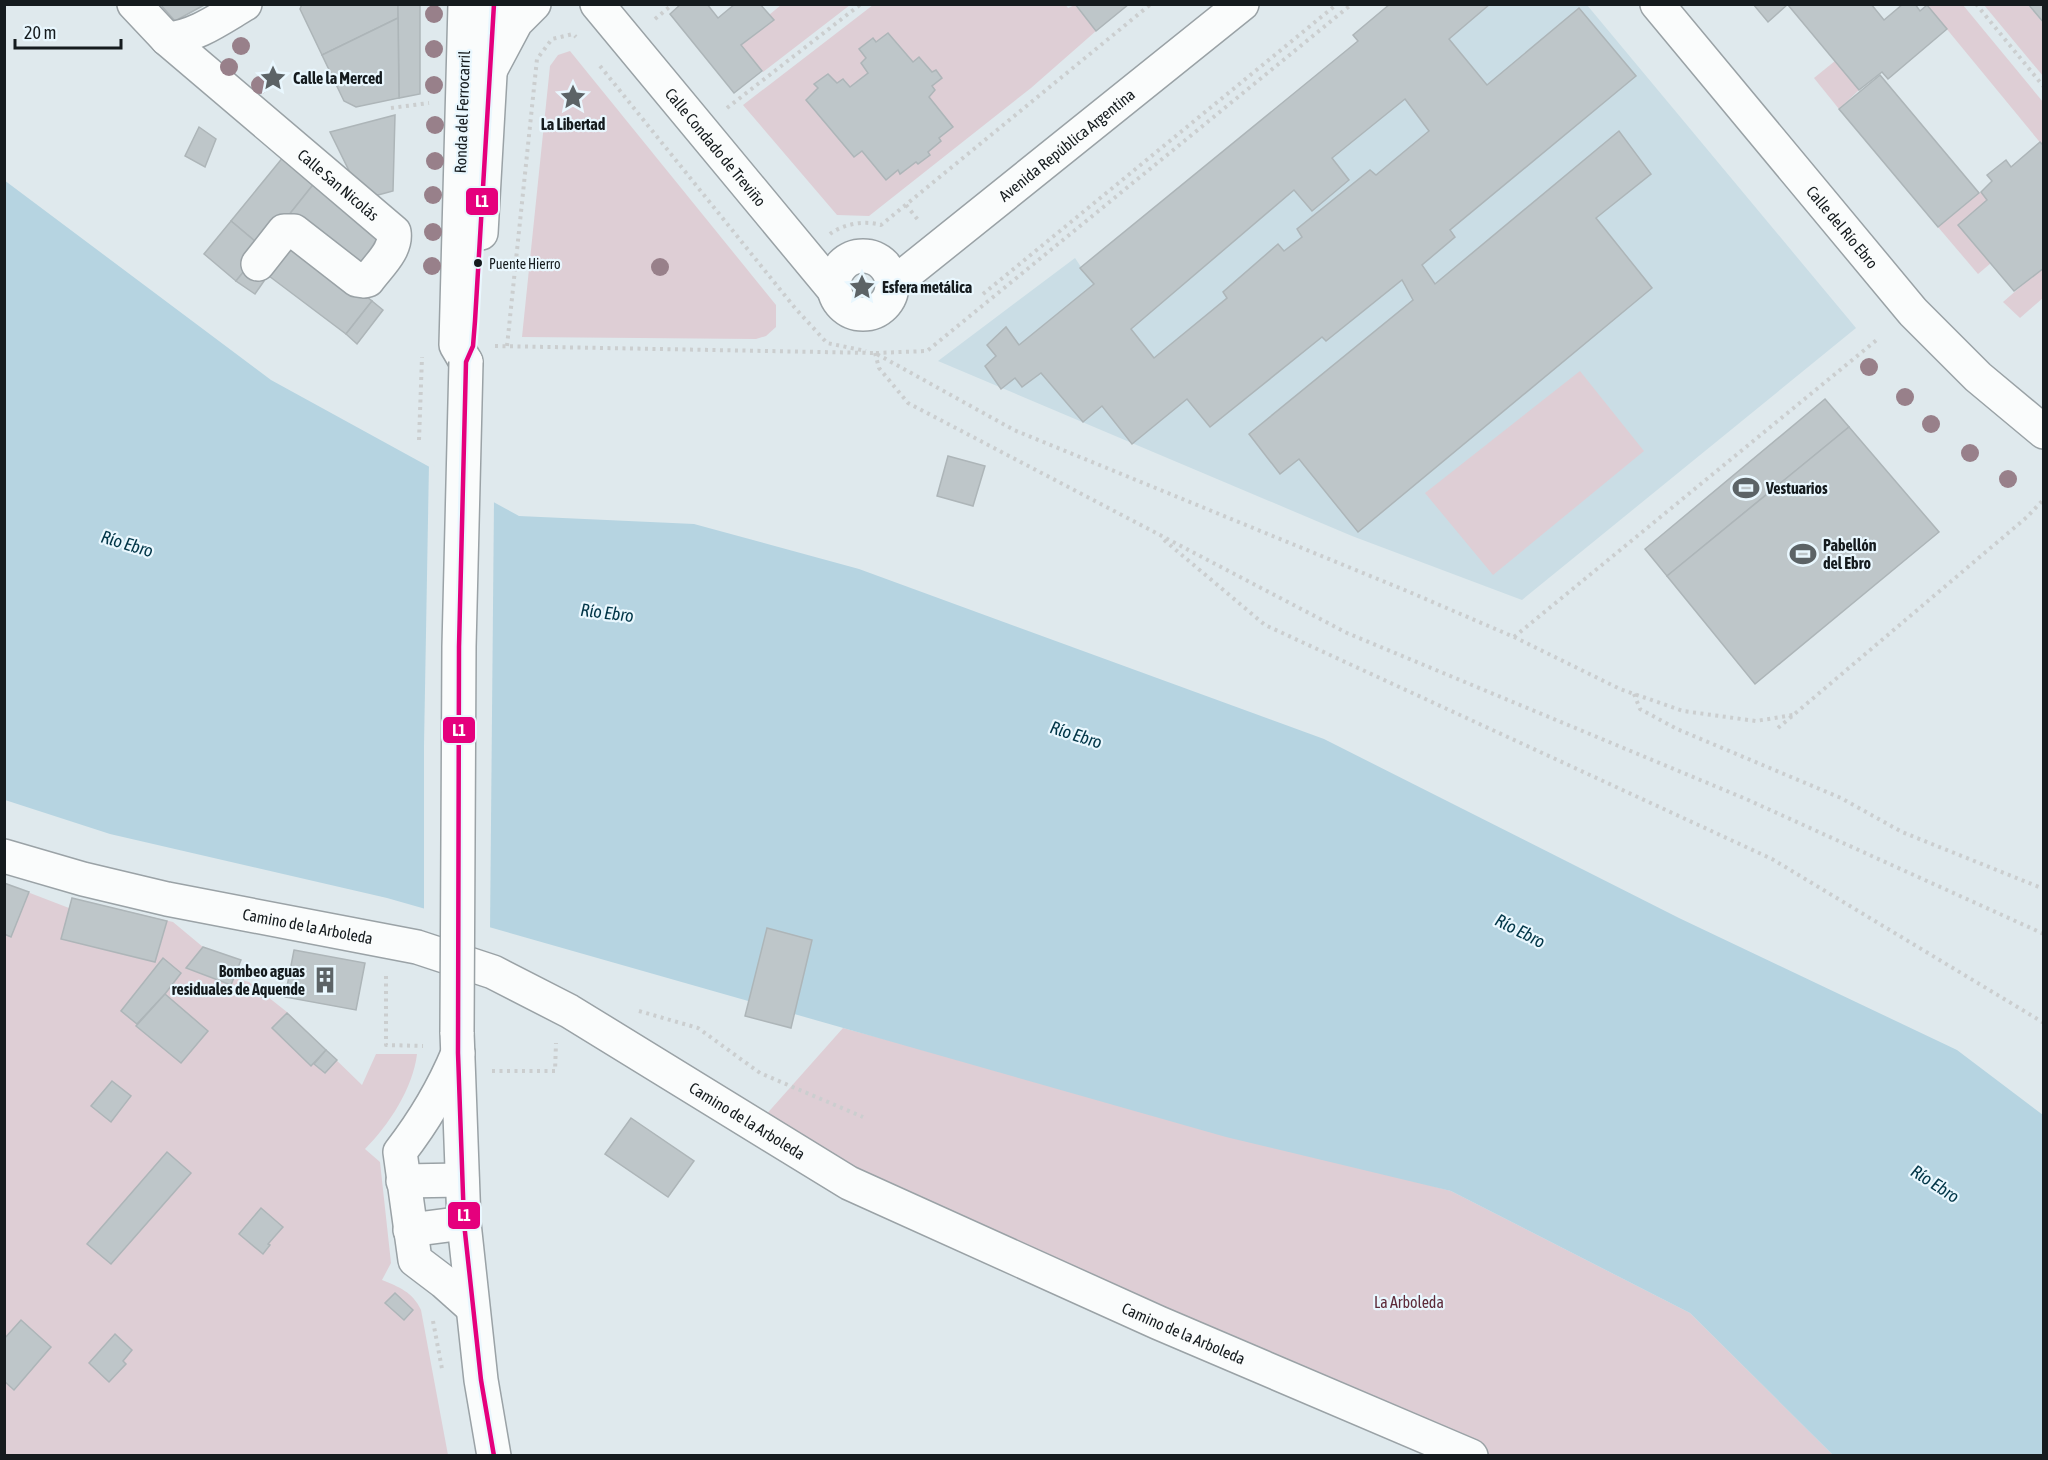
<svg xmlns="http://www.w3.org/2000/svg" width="2048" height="1460" font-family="'Asap Condensed',sans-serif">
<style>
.built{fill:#cadde5}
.green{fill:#deced5;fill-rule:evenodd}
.water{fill:#b6d4e1}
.pier{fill:#dfe9ed}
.building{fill:#bec6c9;stroke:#adb5b8;stroke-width:1.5;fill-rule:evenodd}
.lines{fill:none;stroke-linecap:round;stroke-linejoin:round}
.minor-casing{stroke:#9aa2a6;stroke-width:36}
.secondary-casing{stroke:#9aa2a6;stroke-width:36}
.path{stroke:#cbcecf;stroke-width:4;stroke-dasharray:3 4.5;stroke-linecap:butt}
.minor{stroke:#fafcfc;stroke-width:33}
.secondary{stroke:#fafcfc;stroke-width:33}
.secondary-bridge-casing{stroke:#9aa2a6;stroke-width:36;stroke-linecap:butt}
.secondary-bridge{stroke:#fafcfc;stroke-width:33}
.bus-1-casing{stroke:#e9f7fe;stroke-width:9}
.bus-1{stroke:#e5007d;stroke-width:4.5}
.tree{fill:#98808a}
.bus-dot{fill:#151b1e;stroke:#e9f7fe;stroke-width:2}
.labels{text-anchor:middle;stroke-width:4.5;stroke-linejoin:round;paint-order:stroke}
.bus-label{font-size:14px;fill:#151b1e;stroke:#e9f7fe;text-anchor:start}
.poi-label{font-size:16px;font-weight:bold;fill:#151b1e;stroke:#e9f7fe;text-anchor:start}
.street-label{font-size:16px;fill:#151b1e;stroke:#e9f7fe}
.park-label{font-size:16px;fill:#5d2a39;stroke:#e9f7fe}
.water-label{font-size:18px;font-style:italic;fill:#003547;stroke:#e9f7fe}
.line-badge{stroke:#e9f7fe;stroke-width:2}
.badge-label{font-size:16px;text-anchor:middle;font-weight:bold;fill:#fff}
</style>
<rect width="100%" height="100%" fill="#dfe9ed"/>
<path class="built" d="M1390,4l197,1 269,323 -334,272 -170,-64 -414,-175 137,-103 6,9 277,-226 -5,-6z"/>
<g class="green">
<path d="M1065,4l3,4 7,-3 21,26 -65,57 -162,128 -32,-1 -94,-110 130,-100zM888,33l25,29 6,-5 13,15 4,-2 6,8 -10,8 3,4 -6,7 24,30 -14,11 2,3 -13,11 2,3 -12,9 -2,-2 -18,8 -12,10 -24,-29 -8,5 -48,-57 12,-11 -3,-4 13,-10 9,9 7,-4 6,8 18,-14 -7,-10 5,-5 -7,-9 13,-11 4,4z"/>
<path d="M781,5h69l-87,67 -22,-27 32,-25 -4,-5z"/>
<path d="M1927,5h36l80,97v44z"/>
<path d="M1984,5h44l15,18v53z"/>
<path d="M570,51l206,254v22l-10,9 -10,3 -234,-2 28,-271 8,-11z"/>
<path d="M1835,61l24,29 -20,19 -25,-31z"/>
<path d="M1981,192l6,8 4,63 -13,11 -40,-47z"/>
<path d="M2043,267v31l-23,20 -17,-16z"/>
<path d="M1580,371l64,80 -151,124 -68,-82z"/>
<path d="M4,883l65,25 3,-10 101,24 30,25 38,13 -7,18 15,4 38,30 75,73 14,-31h41c-4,34 -28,71 -52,95l15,13 11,101 -9,17c17,7 31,12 39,30l27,145h-443z"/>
<path d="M843,1028l608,163 239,122 143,142h-362l-716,-328z"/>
</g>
<path class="water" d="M4,180l267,200 248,136 175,8 165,45 465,170 355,179 278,132 86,65v340h-210l-143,-142 -239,-122 -225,-54 -839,-239 -277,-64 -105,-34z"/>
<path class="pier" d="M429,463l65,36 -4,432 -66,-19v-166z"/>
<g class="building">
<path d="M160,4h46l-31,17z"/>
<path d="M302,4h96v14l-76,37 -22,-46z"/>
<path d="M398,4h22v90l-21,4z"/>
<path d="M681,4h26l11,14 17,-14h25l14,16 -33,25 21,26 -28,22 -64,-79z"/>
<path d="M1075,4h54l-33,27z"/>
<path d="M1390,4h100l-41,35 38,46 92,-77 57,68 -186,154 5,7 -33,28 13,19 184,-153 32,43 -55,44 56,70 -294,244 -59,-73 -19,15 -31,-40 164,-134 -11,-20 -76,61 -4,-4 -112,90 -23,-28 -55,45 -30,-38 -19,16 -42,-49 -19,14 -7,-9 -14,11 -16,-23 11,-10 -9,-11 19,-18 13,18 75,-61 -14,-16 278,-227 -5,-6zM1405,99l24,32 -53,44 -6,-5 -73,59 5,8 -18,14 -6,-7 -55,48 4,6 -73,60 -23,-29 163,-139 18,21 37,-31 -17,-22z"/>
<path d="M1753,4h35l-20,18z"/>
<path d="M1871,4l13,16 19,-16h12l5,7 7,-6 20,24 -59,50 -6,-7 -23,18 -71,-85z"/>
<path d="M2028,4h16v19z"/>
<path d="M398,18l1,80 -43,9 -12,-6 -22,-46z"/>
<path d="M888,33l25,29 6,-5 13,15 4,-2 6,8 -10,8 3,4 -6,7 24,30 -14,11 2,3 -13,11 2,3 -12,9 -2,-2 -16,12 -2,-4 -12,10 -24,-29 -8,6 -48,-57 12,-12 -4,-4 14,-10 9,9 6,-4 7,8 18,-14 -7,-10 5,-5 -7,-9 14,-11 3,4z"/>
<path d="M1880,75l99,118 -41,34 -99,-118z"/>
<path d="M395,115l-2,76 -30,8 -33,-67z"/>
<path d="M199,127l17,12 -11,28 -20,-11z"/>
<path d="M2040,142l4,4v122l-30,23 -56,-66 29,-25 -6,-8 11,-11 -5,-6 19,-15 5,7z"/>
<path d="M284,156l32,25 -53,67 -32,-27z"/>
<path d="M316,181l67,54 -28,35 -67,-54z"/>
<path d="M231,221l32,27 -27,33 -32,-27z"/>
<path d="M289,237l83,64 -26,33 -85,-64z"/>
<path d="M248,266l16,15 -9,13 -19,-13z"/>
<path d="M372,301l11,9 -26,34 -11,-10z"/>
<path d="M1825,399l24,28 -182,149 -22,-27z"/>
<path d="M1849,427l90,105 -184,152 -88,-108z"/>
<path d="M948,456l37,10 -12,40 -36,-10z"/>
<path d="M4,883l25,9 -18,45 -7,-3z"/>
<path d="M72,898l95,23 -12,41 -94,-23z"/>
<path d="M767,928l45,12 -21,88 -46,-12z"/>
<path d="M203,947l38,13 -10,25 -45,-17z"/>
<path d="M294,950l71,13 -9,47 -71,-13z"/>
<path d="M163,958l18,15 -16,21 -28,30 -16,-13z"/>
<path d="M165,994l43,37 -27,32 -45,-37z"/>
<path d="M287,1013l39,37 -15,16 -39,-38z"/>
<path d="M326,1050l11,10 -12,13 -11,-9z"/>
<path d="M112,1081l19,15 -20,26 -20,-16z"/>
<path d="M631,1118l63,43 -26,36 -63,-43z"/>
<path d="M167,1152l24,21 -80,91 -24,-20z"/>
<path d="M261,1208l22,19 -15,17 2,1 -7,9 -24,-20z"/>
<path d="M395,1293l18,17 -9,10 -19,-17z"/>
<path d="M21,1320l30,27 -37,43 -10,-9v-42z"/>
<path d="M115,1334l17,16 -9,11 3,3 -17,18 -20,-19z"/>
</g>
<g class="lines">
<g class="minor-casing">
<g id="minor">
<path id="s1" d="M134,4l33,35 227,193c3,18 -16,34 -26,48l-4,1 -7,-1 -63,-49h-10l-26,33"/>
<path id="s2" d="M597,4l238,287"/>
<path id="s3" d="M1657,4l256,308 65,65 66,55"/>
<path d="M167,39c28,-2 54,-21 78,-35"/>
<path d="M491,69l25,-47 18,-18"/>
<circle cx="863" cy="285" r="29"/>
<path id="s4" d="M892,285l350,-281"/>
<path id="s5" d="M4,856l79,23 84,20 250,48 76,25 76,39 280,172 310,140 312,133"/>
<path d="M458,1053c-15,36 -34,68 -58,99l15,108 29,22 28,25"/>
<path d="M403,1181l59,-1"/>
<path d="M410,1230l54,-7"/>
</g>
</g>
<g class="secondary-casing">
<g id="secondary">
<path d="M465,4l-9,341 10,17"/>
<path d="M481,233l13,-229"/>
<path d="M457,1032l7,191 17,157 13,76"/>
</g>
</g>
<g class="path">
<path d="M1976,4l68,83"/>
<path d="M655,19l18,-15"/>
<path d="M600,66l195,242 32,35 39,8"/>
<path d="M391,108l38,-5"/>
<path d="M727,108l134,-104"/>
<path d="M906,205l13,16"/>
<path d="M830,234c13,-10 35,-14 51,-9l270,-221"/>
<path d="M983,294l354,-290"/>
<path d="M495,346l380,7 139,77 393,161 107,46 106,52 63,22 73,10 37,-6"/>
<path d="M507,346l30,-287 15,-20 21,-5 3,3"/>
<path d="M875,353l4,15 29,35 439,230 399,166 298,135"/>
<path d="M876,353l51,-2 425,-347"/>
<path d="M419,440l3,-83"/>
<path d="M1164,540l101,85 507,234 272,164"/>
<path d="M1514,637l365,-299"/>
<path d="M1634,694l6,15 37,20 164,69 61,34 142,57"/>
<path d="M1778,728l249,-211 17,-18"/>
<path d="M386,976v69l37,1"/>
<path d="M639,1011l59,17 62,45 103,44"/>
<path d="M492,1071h63l1,-28"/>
<path d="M433,1321l9,48"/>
</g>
<use href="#minor" class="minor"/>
<use href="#secondary" class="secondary"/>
<g class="secondary-bridge-casing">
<path id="secondary-bridge" d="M457,1032l2,-385 7,-285"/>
</g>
<use href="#secondary-bridge" class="secondary-bridge"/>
<g class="bus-1-casing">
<path id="bus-1" d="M494,1456l-13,-76 -17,-157 -6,-170 1,-406 7,-285 7,-16 2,-25 19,-317"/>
</g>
<use href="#bus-1" class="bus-1"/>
</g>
<g class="tree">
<circle cx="434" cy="14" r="9"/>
<circle cx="241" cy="46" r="9"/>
<circle cx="434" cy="49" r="9"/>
<circle cx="229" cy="67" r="9"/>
<circle cx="260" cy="85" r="9"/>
<circle cx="434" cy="85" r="9"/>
<circle cx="435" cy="125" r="9"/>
<circle cx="435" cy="161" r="9"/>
<circle cx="433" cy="195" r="9"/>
<circle cx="433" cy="232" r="9"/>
<circle cx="432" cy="266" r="9"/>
<circle cx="660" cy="267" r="9"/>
<circle cx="1869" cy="367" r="9"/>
<circle cx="1905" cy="397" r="9"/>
<circle cx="1931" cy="424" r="9"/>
<circle cx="1970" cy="453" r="9"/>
<circle cx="2008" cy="479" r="9"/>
</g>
<defs>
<g id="sight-bare" transform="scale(2.07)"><path d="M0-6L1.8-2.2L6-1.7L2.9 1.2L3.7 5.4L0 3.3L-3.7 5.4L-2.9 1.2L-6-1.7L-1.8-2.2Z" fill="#5c6366" stroke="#e9f7fe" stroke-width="2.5" paint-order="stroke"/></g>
<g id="stadium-bare" transform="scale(2.07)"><path d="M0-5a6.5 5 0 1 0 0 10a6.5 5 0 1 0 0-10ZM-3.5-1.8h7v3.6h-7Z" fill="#5c6366" stroke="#e9f7fe" stroke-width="2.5" paint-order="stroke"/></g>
<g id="building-bare" transform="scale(2.07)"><path d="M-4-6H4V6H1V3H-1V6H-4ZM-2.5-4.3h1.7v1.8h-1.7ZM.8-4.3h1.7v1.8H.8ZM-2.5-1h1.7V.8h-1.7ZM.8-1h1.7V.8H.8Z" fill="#5c6366" stroke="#e9f7fe" stroke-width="2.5" paint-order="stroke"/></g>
</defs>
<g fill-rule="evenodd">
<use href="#sight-bare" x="273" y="78"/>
<use href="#sight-bare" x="573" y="97"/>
<use href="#sight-bare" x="862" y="287"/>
<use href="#stadium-bare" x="1746" y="488"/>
<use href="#stadium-bare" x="1803" y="554"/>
<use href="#building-bare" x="325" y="980"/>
</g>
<circle class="bus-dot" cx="478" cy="263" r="5"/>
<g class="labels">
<g class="bus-label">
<text x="489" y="269">Puente Hierro</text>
</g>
<g class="poi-label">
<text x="293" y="84">Calle la Merced</text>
<text x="573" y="130" text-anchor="middle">La Libertad</text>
<text x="882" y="293">Esfera metálica</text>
<text x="1766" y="494">Vestuarios</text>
<text x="1823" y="551">Pabellón<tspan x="1823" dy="18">del Ebro</tspan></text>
<text x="305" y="977" text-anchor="end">Bombeo aguas<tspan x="305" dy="18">residuales de Aquende</tspan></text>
</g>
<g class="street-label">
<text transform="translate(462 112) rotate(-88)" y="6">Ronda del Ferrocarril</text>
<text dy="6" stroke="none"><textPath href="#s4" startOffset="224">Avenida República Argentina</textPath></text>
<text dy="6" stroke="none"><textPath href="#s2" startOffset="186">Calle Condado de Treviño</textPath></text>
<text dy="6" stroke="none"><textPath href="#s1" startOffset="273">Calle San Nicolás</textPath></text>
<text dy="6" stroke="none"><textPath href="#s3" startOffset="290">Calle del Río Ebro</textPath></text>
<text dy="6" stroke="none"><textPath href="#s5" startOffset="312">Camino de la Arboleda</textPath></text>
<text dy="6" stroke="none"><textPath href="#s5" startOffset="798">Camino de la Arboleda</textPath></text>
<text dy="6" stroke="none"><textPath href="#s5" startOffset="1284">Camino de la Arboleda</textPath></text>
</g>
<g class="park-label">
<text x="1409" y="1308">La Arboleda</text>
</g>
<g class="water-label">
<text transform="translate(127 544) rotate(17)" y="6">Río Ebro</text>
<text transform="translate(607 613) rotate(7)" y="6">Río Ebro</text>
<text transform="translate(1076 735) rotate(18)" y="6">Río Ebro</text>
<text transform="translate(1520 931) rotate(27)" y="6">Río Ebro</text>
<text transform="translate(1935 1184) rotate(33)" y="6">Río Ebro</text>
</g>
</g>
<g class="line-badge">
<rect x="465" y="187" width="34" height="29" rx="6" fill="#e5007d"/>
<rect x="442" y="716" width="34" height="28" rx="6" fill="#e5007d"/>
<rect x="447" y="1201" width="34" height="29" rx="6" fill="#e5007d"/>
</g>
<g class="badge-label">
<text x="482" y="207">L1</text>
<text x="459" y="736">L1</text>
<text x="464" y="1221">L1</text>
</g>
<rect width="2048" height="1460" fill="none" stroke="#151b1e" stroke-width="12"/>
<path d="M15 39v9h106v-9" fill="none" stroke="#151b1e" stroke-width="3"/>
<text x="24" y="39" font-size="18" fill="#151b1e" stroke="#e9f7fe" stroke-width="4.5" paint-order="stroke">20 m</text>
</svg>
